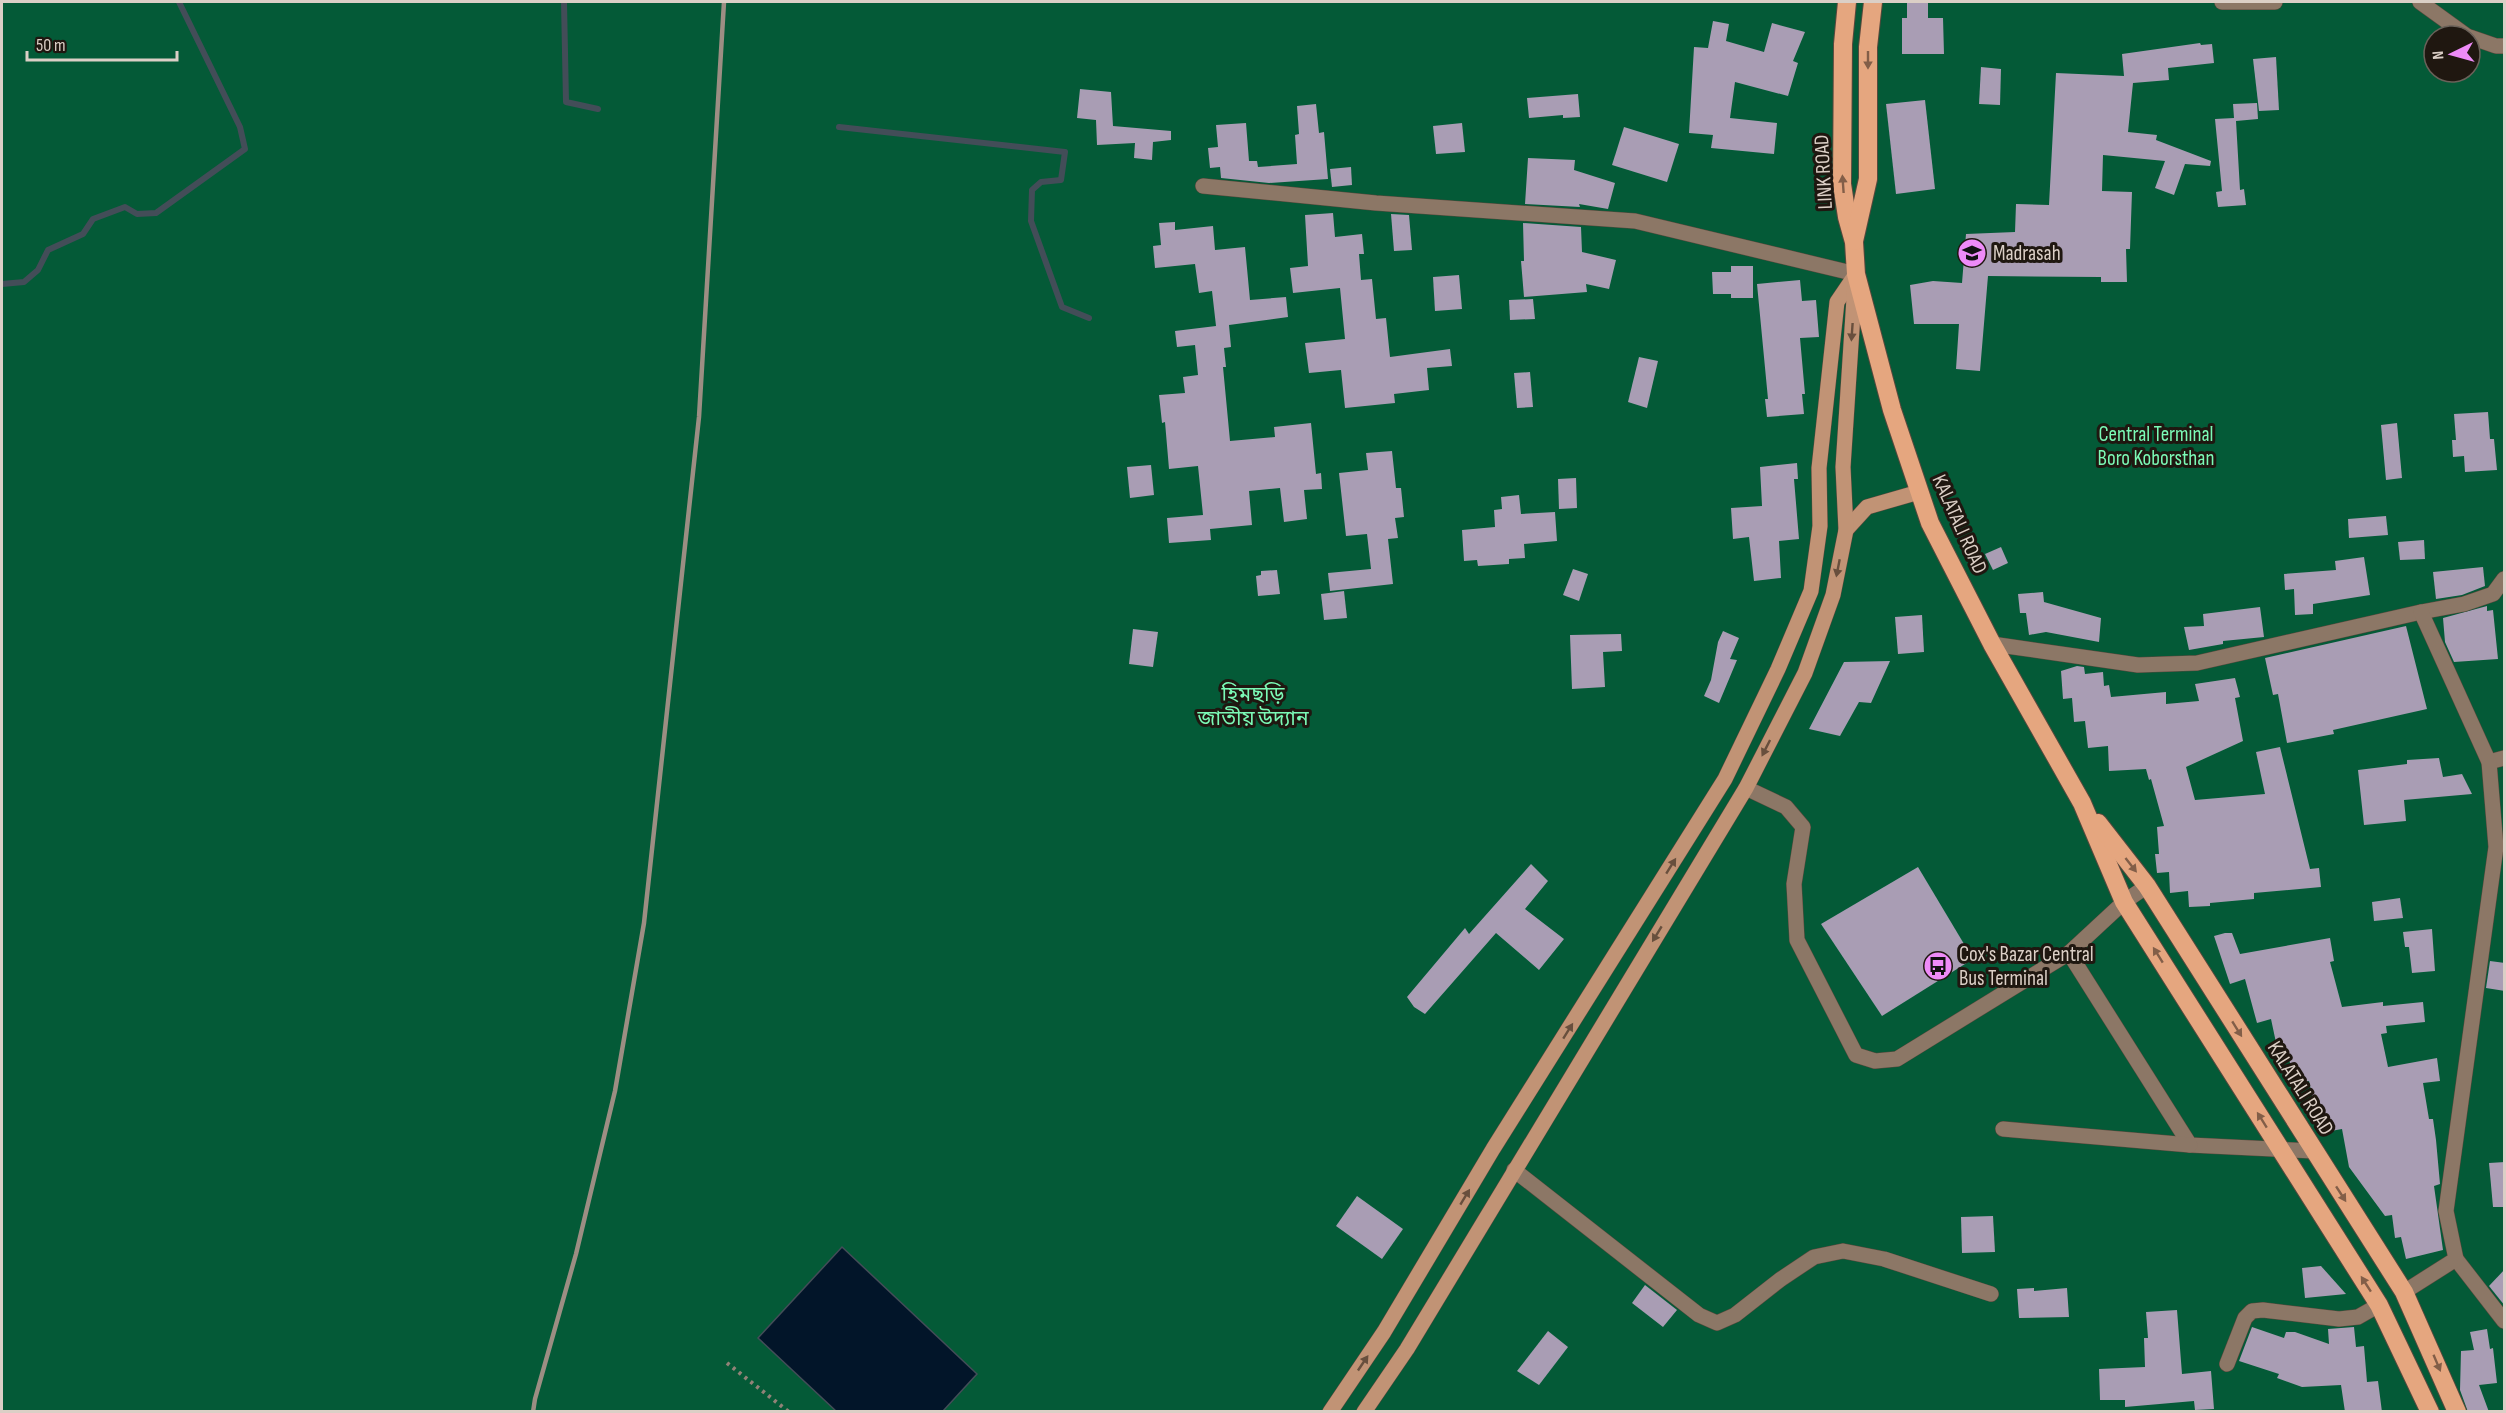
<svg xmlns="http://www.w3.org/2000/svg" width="2506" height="1413" font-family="'Sofia Sans Condensed','Noto Sans Bengali',sans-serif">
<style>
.green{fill:#045a37;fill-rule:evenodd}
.water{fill:#021529;stroke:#434d58;stroke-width:1.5}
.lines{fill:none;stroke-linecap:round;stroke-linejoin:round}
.stream{stroke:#434d58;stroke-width:6}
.building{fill:#a99db4}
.minor-casing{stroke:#57483c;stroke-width:16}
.major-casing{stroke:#57483c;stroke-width:16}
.highway-casing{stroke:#57483c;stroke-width:20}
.path{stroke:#918277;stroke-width:4;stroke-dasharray:3 4.5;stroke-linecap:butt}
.minor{stroke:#8c7766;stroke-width:15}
.major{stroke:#c19375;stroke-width:15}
.highway{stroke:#e5a67f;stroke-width:18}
.rail{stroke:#9c8e83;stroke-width:4.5}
.oneway{fill:#825e48}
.oneway2{fill:#684f3d}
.labels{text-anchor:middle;stroke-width:6;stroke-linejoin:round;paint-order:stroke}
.street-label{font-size:21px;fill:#dbcfc6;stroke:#1f1710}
.poi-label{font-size:21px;fill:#dbcfc6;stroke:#1f1710;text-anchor:start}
.park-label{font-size:21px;fill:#7bfab6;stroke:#1f1710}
</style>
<rect width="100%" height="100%" fill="#3e2c1e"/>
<path class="green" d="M2,2h2502v1409l-2502,1zM2434,36h36v36h-36z"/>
<path class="water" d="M842,1247l135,127 -34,37h-107l-78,-73z"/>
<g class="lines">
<g class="stream">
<path d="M564,2l2,100 32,7"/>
<path d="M839,127l226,25 -4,28 -20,2 -9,8 -1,31 31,86 27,11"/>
<path d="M2,284l22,-2 14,-12 10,-20 35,-16 10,-15 32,-12 12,7 19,-1 89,-64 -5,-22 -61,-125"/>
</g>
</g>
<g class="building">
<path d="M1907,2h21v16h15l1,36h-42v-36h5z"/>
<path d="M1713,21l16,3 -3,17 38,11 8,-29 33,9 -12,29 5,2 -10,33 -53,-14 -5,36 47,5 -3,31 -63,-6 2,-13 -24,-2 5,-86 14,1z"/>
<path d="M2200,43l1,2 11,-1 2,19 -46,5 1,12 -36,3 -5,49 29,3 -1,5 55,21 -1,5 -25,-2 -11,31 -19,-7 10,-27 -62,-6 -1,36 30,1 -2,57h-4l1,33h-26v-5l-113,-1 -8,95 -24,-2 3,-45h-45l-4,-39 23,-4 29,2 4,-49 49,-2 1,-28 33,1 7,-132 68,3 -2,-22z"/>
<path d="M2276,57l3,53 -20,1 -6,-52z"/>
<path d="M1981,67l20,2 -1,36 -21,-1z"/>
<path d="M1080,89l31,3 2,34 58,5v9l-18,2 -1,18 -18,-2 1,-15 -38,2 -1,-25 -19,-2z"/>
<path d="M1578,94l2,23 -17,1v-3l-34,3 -2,-20z"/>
<path d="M1925,100l10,89 -39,5 -10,-90z"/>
<path d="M2257,103l1,16 -22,2 4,69 4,-1 2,16 -28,2 -2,-15 6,-1 -7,-72 19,-1 -1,-14z"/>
<path d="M1316,104l3,29 5,-1 4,47 -59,4 -48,-5 -1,-11 -10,1 -2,-20 10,-1 -2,-22 30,-2 3,38h8l1,6 39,-3 -2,-29 4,-1 -2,-28z"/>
<path d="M1462,123l3,29 -29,2 -3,-28z"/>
<path d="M1624,127l55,17 -12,38 -55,-17z"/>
<path d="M1528,158l47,2 -1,10 41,13 -7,26 -29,-5 1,3 -55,-3z"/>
<path d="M1351,167l1,18 -20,2 -2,-18z"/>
<path d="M1333,213l2,24 27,-3 2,20h-5l2,26 11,-1 4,40 10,-1 4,39 60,-8 2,17 -25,2 2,22 -35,4 1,9 -50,5 -4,-38 -32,3 -4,-30 40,-4 -5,-51 -47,5 -3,-25 18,-2 -3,-51z"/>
<path d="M1391,214l18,1 3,35 -18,1z"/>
<path d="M1175,222v8l38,-4 2,24 30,-3 5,53 36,-3 2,20 -59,8 2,22 -7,1 2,19h-3l7,74 45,-4 -1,-10 37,-4 5,51 5,-1 1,16 -18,1 3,29 -23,3 -4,-34 -31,3 3,34 -42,4 1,11 -42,3 -2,-25 36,-3 -5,-49 -29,3 -4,-47 -3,1 -3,-28 26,-2 -2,-16 15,-2 -3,-30 -18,2 -2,-16 41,-5 -4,-35 -13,2 -4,-29 -40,4 -2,-22 8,-1 -2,-22z"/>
<path d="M1523,223l58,4 1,25 34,8 -7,29 -23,-5 1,8 -63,5 -3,-36h3z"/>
<path d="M1731,266h22v32h-22v-4h-18l-1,-22h19z"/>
<path d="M1459,275l3,34 -27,2 -2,-34z"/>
<path d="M1800,280l2,21 14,-1 3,37 -19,1 5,56h-3l2,20 -37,3 -2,-18h3l-11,-115z"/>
<path d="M1533,299l2,20 -25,1 -1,-20z"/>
<path d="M1639,357l19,4 -11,47 -19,-6z"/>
<path d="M1530,372l3,35 -16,1 -3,-35z"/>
<path d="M2488,412l2,27h4l3,31 -32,2 -1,-16 -11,1 -1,-17h4l-2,-26z"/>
<path d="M2397,423l5,55 -16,2 -5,-55z"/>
<path d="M1392,451l4,37h5l3,29 -9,1 3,20 -10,1 5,45 -63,7 -2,-18 43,-4 -4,-35 -21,2 -7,-63 29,-3 -2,-17z"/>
<path d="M1797,463l1,16h-4l5,60 -20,2 2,37 -27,3 -5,-44 -16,2 -2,-31 31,-2 -2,-39z"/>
<path d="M1151,465l3,30 -24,3 -3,-31z"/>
<path d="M1576,478l1,30 -18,1 -1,-30z"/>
<path d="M1519,495l2,19 34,-2 2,29 -33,3 1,14 -16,1v5l-31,2 -1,-6 -13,1 -2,-31 33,-3 -1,-17 8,-1 -1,-12z"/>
<path d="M2386,516l2,19 -39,3 -1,-19z"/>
<path d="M2424,540l1,19 -25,1 -2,-18z"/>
<path d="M2001,547l7,16 -15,7 -8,-16z"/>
<path d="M2364,557l6,38 -57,9v10l-18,1 -1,-26 -9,1 -1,-16 52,-4 -1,-9z"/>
<path d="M2483,567l2,19 -23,9 -26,4 -3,-27z"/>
<path d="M1573,569l15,5 -9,27 -16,-6z"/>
<path d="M1277,570l3,24 -22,2 -2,-20 5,-1v-4z"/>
<path d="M1344,591l3,27 -23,2 -3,-26z"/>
<path d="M2043,592l1,10 57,16 -2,24 -53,-10 -17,3 -3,-22h-6l-2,-19z"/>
<path d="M2487,606v5l6,-1 5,49 -44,3 -9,-20 -2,-24z"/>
<path d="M2260,607l4,30 -41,4v3l-34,6 -5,-23 20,-1 -1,-12z"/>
<path d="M1922,615l2,37 -26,2 -3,-37z"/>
<path d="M2406,626l21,83 -94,21 1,4 -47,9 -9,-49 -5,1 -8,-37z"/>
<path d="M1133,629l25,3 -5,35 -24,-3z"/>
<path d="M1723,631l16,7 -9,21 7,1 -18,43 -15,-7 7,-16 7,-38z"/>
<path d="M1621,634l1,17 -19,1 2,35 -33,2 -2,-54z"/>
<path d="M1890,661l-19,42 -12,-1 -19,34 -31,-7 35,-67z"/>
<path d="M2077,666l7,1 1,7 18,-2 1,14 5,-1 2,12 55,-5v12l33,-3 -4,-17 40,-6 5,19 -5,1 8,43 -57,26 9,33 70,-6 -9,-42 24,-5 30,122 9,-1 2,19 -67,6v6l-44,4v3l-21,1 -1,-16 -18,2 -1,-21 -12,1 -2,-19h4l-2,-27 7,-1 -13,-47 -2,1 -3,-11 -37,2 -1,-25 -20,2 -3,-27 -11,1 -2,-24 -9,1 -2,-28z"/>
<path d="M2439,758l4,19 19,-3 10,20 -68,6 2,21 -42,4 -6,-55 49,-6v-4z"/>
<path d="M1531,864l17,17 -23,28 39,30 -25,31 -43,-37 -71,81 -11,-7 -7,-10 58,-69 4,6z"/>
<path d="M1918,867l55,92 -91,57 -61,-92z"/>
<path d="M2400,898l3,20 -29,3 -2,-19z"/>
<path d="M2432,929l3,42 -23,2 -3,-26h-4l-2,-15z"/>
<path d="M2225,933h7l8,21 90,-16 4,23 -4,1 12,45 41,-5v4l40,-4 2,20 -39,4 1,7 -6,1 7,33 49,-9 3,23 -17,2 6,36h4l3,21 4,44 -6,2 9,64 -37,9 -5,-22 -6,1 -3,-23 -7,1 -36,-49 -7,-38 -22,4 -11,-52 -14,4 -8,-35 -9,2 -7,-33 -14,4 -12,-44 -15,5 -16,-48z"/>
<path d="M2490,961l15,2v28l-19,-3z"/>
<path d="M2505,1162v45h-12l-4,-44z"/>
<path d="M1357,1196l46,33 -21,30 -46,-33z"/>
<path d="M1993,1216l2,36 -33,1 -1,-36z"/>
<path d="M2321,1266l25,28 -41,4 -3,-30z"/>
<path d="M2505,1269v37l-16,-20z"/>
<path d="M1645,1285l32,25 -14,17 -31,-24z"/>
<path d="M2034,1288v3l33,-3 2,29 -50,1 -2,-29z"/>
<path d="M2177,1310l5,64 29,-3 3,38 -19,1 -1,-9 -69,6v-7h-25l-1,-31 46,-2 -1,-29h4l-2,-26z"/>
<path d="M2252,1327l32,11 2,-6h9l34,12 -1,-15 26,-2 2,20 8,-1 3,36 11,-1 4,31h-37l-4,-27 -39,2 -25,-9 2,-4 -40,-13z"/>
<path d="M2487,1329l3,20 3,-1 4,35 -18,2 10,27h-21l-8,-22 1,-39 13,-1 -4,-18z"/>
<path d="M1548,1331l20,16 -29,38 -22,-14z"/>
</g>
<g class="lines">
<g class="minor-casing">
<g id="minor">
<path d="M2222,2h53"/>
<path d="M2420,2l47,34"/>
<path d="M2470,37l26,9h8"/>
<path d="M1203,186l173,17 259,18 221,53"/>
<path d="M1992,644l146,21 59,-2 224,-51 43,-8 29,-10 11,-15"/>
<path d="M2489,762l15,-4"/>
<path d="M1746,788l40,19 17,20 -9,57 3,56 59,115 19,6 22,-2 172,-106 55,-51 23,-16"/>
<path d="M2069,953l121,192 124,6"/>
<path d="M2003,1129l187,16"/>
<path d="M1514,1170l185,145 18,8 18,-8 46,-36 33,-22 29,-6 41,8 107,35"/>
<path d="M2456,1259l48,62"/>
<path d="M2404,1292l52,-33 -10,-48 50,-364 -7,-85 -68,-150"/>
<path d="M2227,1364l18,-46 7,-7 11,-1 76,9 19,-2 21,-12"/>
</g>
</g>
<g class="major-casing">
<g id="major">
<path d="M1846,530l21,-23 52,-15"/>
<path d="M1330,1412l54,-80 109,-183 232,-370 53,-110 33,-78 9,-65 -1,-58 18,-166 19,-28"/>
<path d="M1364,1412l43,-63 339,-561 59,-115 28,-78 13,-65 -3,-63 12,-184"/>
</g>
</g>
<g class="highway-casing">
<g id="highway">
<path d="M1847,2l-4,42 -1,140 5,33 7,25 2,32 36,136 38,113 62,121 90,159 42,99 255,403 51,107"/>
<path d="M1854,241l14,-62v-132l5,-45"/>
<path d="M2098,823l49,63 257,406 53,120"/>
</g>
</g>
<path class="path" d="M727,1363l62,49"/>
<use href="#minor" class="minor"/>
<use href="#major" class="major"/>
<use href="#highway" class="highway"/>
<path class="rail" d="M533,1412l2,-13 41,-145 39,-163 29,-168 55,-506 25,-415"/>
</g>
<defs><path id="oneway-solid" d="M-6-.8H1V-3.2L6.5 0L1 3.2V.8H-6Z" transform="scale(1.5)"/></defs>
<g class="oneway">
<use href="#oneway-solid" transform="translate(1868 60) rotate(90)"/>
<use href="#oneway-solid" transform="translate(1843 184) rotate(-94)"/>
<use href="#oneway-solid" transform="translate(2131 865) rotate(52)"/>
<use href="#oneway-solid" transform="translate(2158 955) rotate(-122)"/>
<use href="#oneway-solid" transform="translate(2237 1029) rotate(58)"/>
<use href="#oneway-solid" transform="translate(2262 1120) rotate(-122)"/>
<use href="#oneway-solid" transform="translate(2341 1194) rotate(57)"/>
<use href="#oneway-solid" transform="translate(2366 1284) rotate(-123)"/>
<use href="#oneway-solid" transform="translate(2437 1363) rotate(67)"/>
</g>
<g class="oneway2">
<use href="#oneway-solid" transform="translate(1852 332) rotate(94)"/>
<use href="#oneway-solid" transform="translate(1838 568) rotate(101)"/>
<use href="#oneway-solid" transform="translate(1766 748) rotate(117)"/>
<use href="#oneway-solid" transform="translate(1671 866) rotate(-58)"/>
<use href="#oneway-solid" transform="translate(1657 934) rotate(121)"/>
<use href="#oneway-solid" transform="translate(1568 1031) rotate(-58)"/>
<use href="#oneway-solid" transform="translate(1465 1197) rotate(-59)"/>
<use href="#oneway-solid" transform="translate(1363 1363) rotate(-56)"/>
</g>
<defs>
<g id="school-disc" transform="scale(1.5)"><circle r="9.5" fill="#ee8bf8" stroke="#1f1710"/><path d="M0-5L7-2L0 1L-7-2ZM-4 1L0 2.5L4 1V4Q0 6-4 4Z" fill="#111"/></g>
<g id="bus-disc" transform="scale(1.5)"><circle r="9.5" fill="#ee8bf8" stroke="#1f1710"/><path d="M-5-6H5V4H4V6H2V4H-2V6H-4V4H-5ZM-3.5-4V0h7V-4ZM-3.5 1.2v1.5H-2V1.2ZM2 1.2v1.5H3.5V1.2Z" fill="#111"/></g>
</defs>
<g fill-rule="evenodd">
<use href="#school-disc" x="1972" y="253"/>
<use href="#bus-disc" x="1938" y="966"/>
</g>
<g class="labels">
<g class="street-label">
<text transform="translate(1823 172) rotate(-93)" y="7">LINK ROAD</text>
<text transform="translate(1960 524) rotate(66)" y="7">KALATALI ROAD</text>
<text transform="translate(2301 1088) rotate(58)" y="7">KALATALI ROAD</text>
</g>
<g class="poi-label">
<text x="1993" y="260">Madrasah</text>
<text x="1959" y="961">Cox's Bazar Central<tspan x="1959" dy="24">Bus Terminal</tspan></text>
</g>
<g class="park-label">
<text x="2156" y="441">Central Terminal<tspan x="2156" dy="24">Boro Koborsthan</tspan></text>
<text x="1253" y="701">হিমছড়ি<tspan x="1253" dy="24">জাতীয় উদ্যান</tspan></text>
</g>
</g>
<rect width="2506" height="1413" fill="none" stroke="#dbcfc6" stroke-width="6"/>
<g transform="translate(2452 54) rotate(265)"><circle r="28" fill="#1f1710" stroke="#6a6159" stroke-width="1.5"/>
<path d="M0-4.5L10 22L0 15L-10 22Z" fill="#ee8bf8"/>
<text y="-9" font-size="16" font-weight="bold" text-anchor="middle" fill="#dbcfc6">N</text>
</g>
<path d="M27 51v9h150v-9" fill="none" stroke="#dbcfc6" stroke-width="3"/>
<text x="36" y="51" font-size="18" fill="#dbcfc6" stroke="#1f1710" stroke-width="4.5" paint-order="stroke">50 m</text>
</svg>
